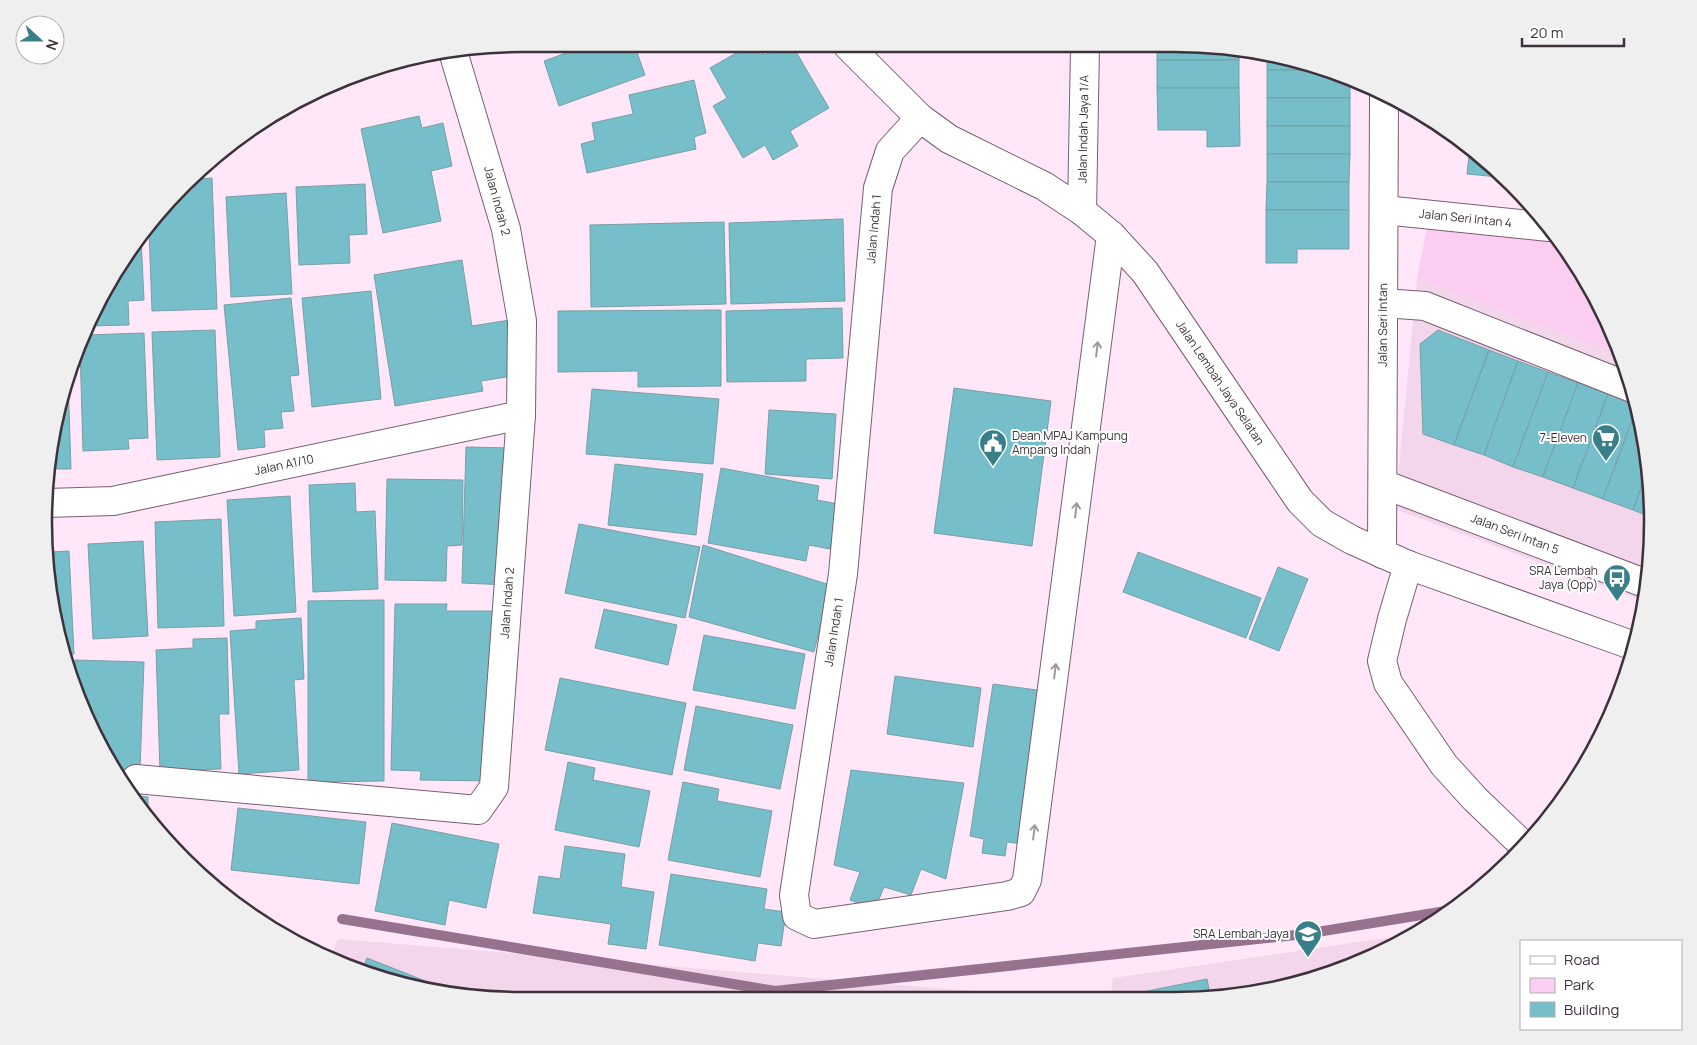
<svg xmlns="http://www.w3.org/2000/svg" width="1697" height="1045" font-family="Manrope,sans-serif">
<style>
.built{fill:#f3d6ec}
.green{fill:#fbcdf1}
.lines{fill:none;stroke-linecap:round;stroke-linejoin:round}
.stream{stroke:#96728e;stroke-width:10}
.building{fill:#76bfca;stroke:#779fa5}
.minor-casing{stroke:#785e72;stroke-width:30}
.minor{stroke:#fff;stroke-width:28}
.oneway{stroke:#9e989d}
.labels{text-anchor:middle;stroke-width:4;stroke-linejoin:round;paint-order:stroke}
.street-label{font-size:12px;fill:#3d323b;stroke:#fff}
.poi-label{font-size:12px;fill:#3d323b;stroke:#fff;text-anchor:end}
.rim{fill:none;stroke:#3d323b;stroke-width:2.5}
</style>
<rect width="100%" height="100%" fill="#ffe7f9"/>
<g class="built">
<path d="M1417,279l205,77 6,12 21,92 3,94 -8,47 -249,-92z"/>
<path d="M1420,933l-6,4 -115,48 -93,15h-96l3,-22z"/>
<path d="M338,939l744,61 -622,-3 -120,-32 -11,-6z"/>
</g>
<path class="green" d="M1428,222l130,17 31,44 33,73 -205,-77z"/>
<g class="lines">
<path class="stream" d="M342,919l433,72 530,-57 147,-24"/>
</g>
<g class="building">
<path d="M579,44h55l11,31 -86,31 -15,-45 36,-13z"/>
<path d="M750,45h9l6,10 16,-10h11l37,63 -39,23 8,15 -25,14 -8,-15 -22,13 -30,-52 14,-8 -17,-30z"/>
<path d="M981,46l78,1 -78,1z"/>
<path d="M1157,47l80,1 3,1 -1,11h-82z"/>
<path d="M1267,56l53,14h-53z"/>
<rect x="1157" y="60" width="82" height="28"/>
<path d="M1267,70h53l30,8v20h-83z"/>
<path d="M694,80l12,53 -12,4 2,12 -109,24 -6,-29 14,-4 -3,-17 41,-9 -4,-19z"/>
<path d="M1157,88h82l1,58 -33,1v-17h-49z"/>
<rect x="1267" y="98" width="83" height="28"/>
<path d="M419,116l3,12 21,-5 9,43 -21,5 10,50 -58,12 -22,-104z"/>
<rect x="1267" y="126" width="83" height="28"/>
<path d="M1470,146l28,27v4l-31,-3z"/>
<path d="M1267,154h83l-1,28h-82z"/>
<path d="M212,178l5,131 -65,2 -3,-81 48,-51z"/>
<path d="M1267,182h82v28h-83z"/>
<path d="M365,184l2,50 -18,1 1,28 -51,2 -3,-78z"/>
<path d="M286,193l6,101 -61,3 -5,-100z"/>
<path d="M1266,210h83v39h-52v14h-31z"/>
<path d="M843,219l2,82 -114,3 -2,-81z"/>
<path d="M724,222l2,82 -135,3 -1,-82z"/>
<path d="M141,238l3,62 -16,1 1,24 -39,1 35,-70z"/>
<path d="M462,260l10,66 38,-6 9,55 -38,6 2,10 -88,15 -21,-131z"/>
<path d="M371,291l10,108 -69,8 -10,-109z"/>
<path d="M291,298l8,77 -9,1 4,35 -13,1 2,16 -19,2 1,17 -27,3 -14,-145z"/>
<path d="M842,308l1,50 -37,1v22l-79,1 -1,-71z"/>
<path d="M721,310v76l-83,1v-16l-80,1v-61z"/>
<path d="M215,330l5,127 -63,3 -5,-128z"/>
<path d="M1438,330l51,20 -35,95 -31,-11 -3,-90z"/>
<path d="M144,333l4,105 -20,1 1,10 -46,2 -3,-103 6,-13z"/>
<path d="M1489,350l29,11 -34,94 -30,-10z"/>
<path d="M1518,361l30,11 -35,95 -29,-12z"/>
<path d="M1548,372l30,11 -35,94 -30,-10z"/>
<path d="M68,377l3,92h-19z"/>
<path d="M1578,383l30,11 -35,94 -30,-11z"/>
<path d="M954,388l97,13 -19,145 -98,-13z"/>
<path d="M592,389l127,10 -6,65 -127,-10z"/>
<path d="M1608,394l28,10 1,3 -34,92 -30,-11z"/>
<path d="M1637,407l12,58 -16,45 -30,-11z"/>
<path d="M769,410l67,4 -4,65 -67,-5z"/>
<path d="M466,447l47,1 -4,137 -47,-2z"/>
<path d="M615,464l88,10 -7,61 -88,-10z"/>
<path d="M1649,465l2,52 -18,-7z"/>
<path d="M721,468l98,18 -2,14 21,4 -8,45 -21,-4 -3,16 -98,-18z"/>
<path d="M387,479l76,1 -1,65 -15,1 -1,35 -61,-1z"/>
<path d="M355,483l1,29 19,-1 3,78 -65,3 -4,-107z"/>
<path d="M290,496l6,116 -62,4 -7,-116z"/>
<path d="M221,519l3,107 -66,2 -3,-106z"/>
<path d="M579,524l121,23 -15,71 -120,-25z"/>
<path d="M143,541l5,95 -55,3 -5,-95z"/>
<path d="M703,545l127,40 -16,67 -125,-35z"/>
<path d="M69,551l5,103 -8,1 -17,-103z"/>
<path d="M1138,552l123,46 -15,40 -123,-46z"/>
<path d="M1278,567l30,12 -29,72 -30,-12z"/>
<path d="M384,600v181l-76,1v-181z"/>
<path d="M395,604h52l-1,7h53l-3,170 -76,-1 1,-9 -30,-1z"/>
<path d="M604,609l73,16 -9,40 -73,-17z"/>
<path d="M301,618l3,61 -10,1 5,90 -60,4 -9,-143 26,-2v-8z"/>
<path d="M704,635l101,19 -10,55 -102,-19z"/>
<path d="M227,638l2,76h-10l2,55 -61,2 -4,-121 37,-2v-9z"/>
<path d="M75,660l69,2 -5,134 9,1v16l-23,-24 -51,-103z"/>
<path d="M895,676l86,12 -8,59 -86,-13z"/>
<path d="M560,678l126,25 -14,72 -127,-25z"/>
<path d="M993,684l51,7 -22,153 -15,-2 -2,14 -23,-3 2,-14 -14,-3z"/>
<path d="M696,706l97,19 -13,64 -96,-19z"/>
<path d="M568,762l27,6 -2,12 57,11 -11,56 -84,-17z"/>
<path d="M851,770l113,13 -18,96 -25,-10 -10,26 -27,-8 -9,22 -25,-9 10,-28 -26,-7z"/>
<path d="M683,782l36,7 -2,12 55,10 -12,66 -92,-17z"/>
<path d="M238,808l128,14 -7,62 -128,-14z"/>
<path d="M392,823l107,21 -13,64 -37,-8 -4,25 -70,-14z"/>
<path d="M565,846l60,8 -4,33 33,5 -8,57 -38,-5 3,-20 -78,-11 6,-37 21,3z"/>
<path d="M671,874l96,15 -3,20 22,3 -5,34 -23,-3 -3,18 -96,-16z"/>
<path d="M367,958l99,39h-6l-98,-26z"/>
<path d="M1207,979l4,20 -67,1 -1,-8z"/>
</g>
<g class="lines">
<g class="minor-casing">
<g id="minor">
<path id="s1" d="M848,46l72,72 29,21 95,47 38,25 29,24 34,37 155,229 22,22 30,17 56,25 229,82"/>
<path d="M920,118l-30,33 -12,37 -35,386 -49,321 3,21 17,8 193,-28 14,-4 6,-12 84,-645"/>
<path id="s2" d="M1384,210l165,17"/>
<path id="s3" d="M1082,211l3,-164"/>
<path d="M1384,303l41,3 207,82"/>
<path id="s4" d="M1383,484l264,100"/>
<path id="s5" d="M47,503l66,-2 408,-86"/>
<path id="s6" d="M1382,554l2,-458"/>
<path d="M1408,565l-16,54 -10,42 6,22 56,82 31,34 49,47"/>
<path id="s7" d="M136,779l342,31 16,-23 27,-372 1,-94 -16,-92 -52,-174"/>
</g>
</g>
<use href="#minor" class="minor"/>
</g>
<defs><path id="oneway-shaft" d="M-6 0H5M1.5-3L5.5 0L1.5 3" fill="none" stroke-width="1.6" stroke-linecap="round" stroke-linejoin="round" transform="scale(1.25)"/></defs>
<g class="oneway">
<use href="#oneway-shaft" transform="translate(1097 349) rotate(-83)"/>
<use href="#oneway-shaft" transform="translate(1076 510) rotate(-83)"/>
<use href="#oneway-shaft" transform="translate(1055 671) rotate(-83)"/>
<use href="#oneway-shaft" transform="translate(1034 832) rotate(-83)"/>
</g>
<defs>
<g id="supermarket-pin" transform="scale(1.4375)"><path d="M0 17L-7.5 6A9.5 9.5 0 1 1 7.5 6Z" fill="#387f89" stroke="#fff"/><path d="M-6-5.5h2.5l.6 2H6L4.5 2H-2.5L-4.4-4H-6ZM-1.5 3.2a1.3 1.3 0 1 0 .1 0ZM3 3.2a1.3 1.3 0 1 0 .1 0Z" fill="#fff"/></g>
<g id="civic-pin" transform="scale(1.4375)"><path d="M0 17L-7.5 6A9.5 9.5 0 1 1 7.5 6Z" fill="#387f89" stroke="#fff"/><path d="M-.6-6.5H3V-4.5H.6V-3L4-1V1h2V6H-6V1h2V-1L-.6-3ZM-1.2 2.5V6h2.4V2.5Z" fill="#fff"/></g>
<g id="bus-pin" transform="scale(1.4375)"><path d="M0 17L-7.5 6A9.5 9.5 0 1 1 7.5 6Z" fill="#387f89" stroke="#fff"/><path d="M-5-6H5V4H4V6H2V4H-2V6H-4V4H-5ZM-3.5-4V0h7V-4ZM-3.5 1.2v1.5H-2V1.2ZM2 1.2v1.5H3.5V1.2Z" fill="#fff"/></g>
<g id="school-pin" transform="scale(1.4375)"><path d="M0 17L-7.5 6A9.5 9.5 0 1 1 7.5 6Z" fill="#387f89" stroke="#fff"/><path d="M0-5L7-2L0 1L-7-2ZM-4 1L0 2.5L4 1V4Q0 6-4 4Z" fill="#fff"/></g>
</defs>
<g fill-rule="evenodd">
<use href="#supermarket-pin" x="1606" y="438"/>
<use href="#civic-pin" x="993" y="443"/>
<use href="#bus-pin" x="1617" y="578"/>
<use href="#school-pin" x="1308" y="934"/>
</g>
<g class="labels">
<g class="street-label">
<text dy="4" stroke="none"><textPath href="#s3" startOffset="82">Jalan Indah Jaya 1/A</textPath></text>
<text transform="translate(497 201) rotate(75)" y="4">Jalan Indah 2</text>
<text dy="4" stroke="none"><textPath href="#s2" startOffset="82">Jalan Seri Intan 4</textPath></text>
<text transform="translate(874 229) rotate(-85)" y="4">Jalan Indah 1</text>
<text dy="4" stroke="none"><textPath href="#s6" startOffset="229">Jalan Seri Intan</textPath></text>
<text dy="4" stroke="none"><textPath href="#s1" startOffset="511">Jalan Lembah Jaya Selatan</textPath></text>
<text dy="4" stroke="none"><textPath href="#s5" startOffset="241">Jalan A1/10</textPath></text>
<text dy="4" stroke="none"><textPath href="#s4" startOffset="141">Jalan Seri Intan 5</textPath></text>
<text dy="4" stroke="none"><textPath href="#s7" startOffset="556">Jalan Indah 2</textPath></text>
<text transform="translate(834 632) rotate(-81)" y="4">Jalan Indah 1</text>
</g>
<g class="poi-label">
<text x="1012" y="440" text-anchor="start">Dean MPAJ Kampung<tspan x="1012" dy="14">Ampang Indah</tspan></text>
<text x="1587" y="442">7-Eleven</text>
<text x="1598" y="575">SRA Lembah<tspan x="1598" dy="14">Jaya (Opp)</tspan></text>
<text x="1289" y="938">SRA Lembah Jaya</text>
</g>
</g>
<path d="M0 0H1697V1045H0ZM522 52H1174A470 470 0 0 1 1644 522V522A470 470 0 0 1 1174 992H522A470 470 0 0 1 52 522V522A470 470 0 0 1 522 52Z" fill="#efefef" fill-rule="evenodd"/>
<path class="rim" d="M522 52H1174A470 470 0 0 1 1644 522V522A470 470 0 0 1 1174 992H522A470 470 0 0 1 52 522V522A470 470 0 0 1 522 52Z"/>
<rect x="1520" y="940" width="162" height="90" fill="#ffffff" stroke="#b1adb1"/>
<rect x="1530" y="956" width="25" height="8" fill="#ffffff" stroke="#b1adb1"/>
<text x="1564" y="965" font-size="15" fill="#3d323b">Road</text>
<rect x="1530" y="978" width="25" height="15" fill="#fbcdf1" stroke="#b1adb1"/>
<text x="1564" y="990" font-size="15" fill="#3d323b">Park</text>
<rect x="1530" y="1002" width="25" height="15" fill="#76bfca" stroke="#b1adb1"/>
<text x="1564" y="1015" font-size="15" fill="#3d323b">Building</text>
<g transform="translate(40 40) rotate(111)"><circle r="24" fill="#ffffff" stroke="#b1adb1"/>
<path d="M0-4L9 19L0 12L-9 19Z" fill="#387f89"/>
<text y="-8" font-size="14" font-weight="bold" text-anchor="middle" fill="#3d323b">N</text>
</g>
<path d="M1522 38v8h102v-8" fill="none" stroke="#3d323b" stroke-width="2.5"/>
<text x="1530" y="38" font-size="15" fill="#3d323b" stroke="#ffffff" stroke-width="4" paint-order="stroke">20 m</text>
</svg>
